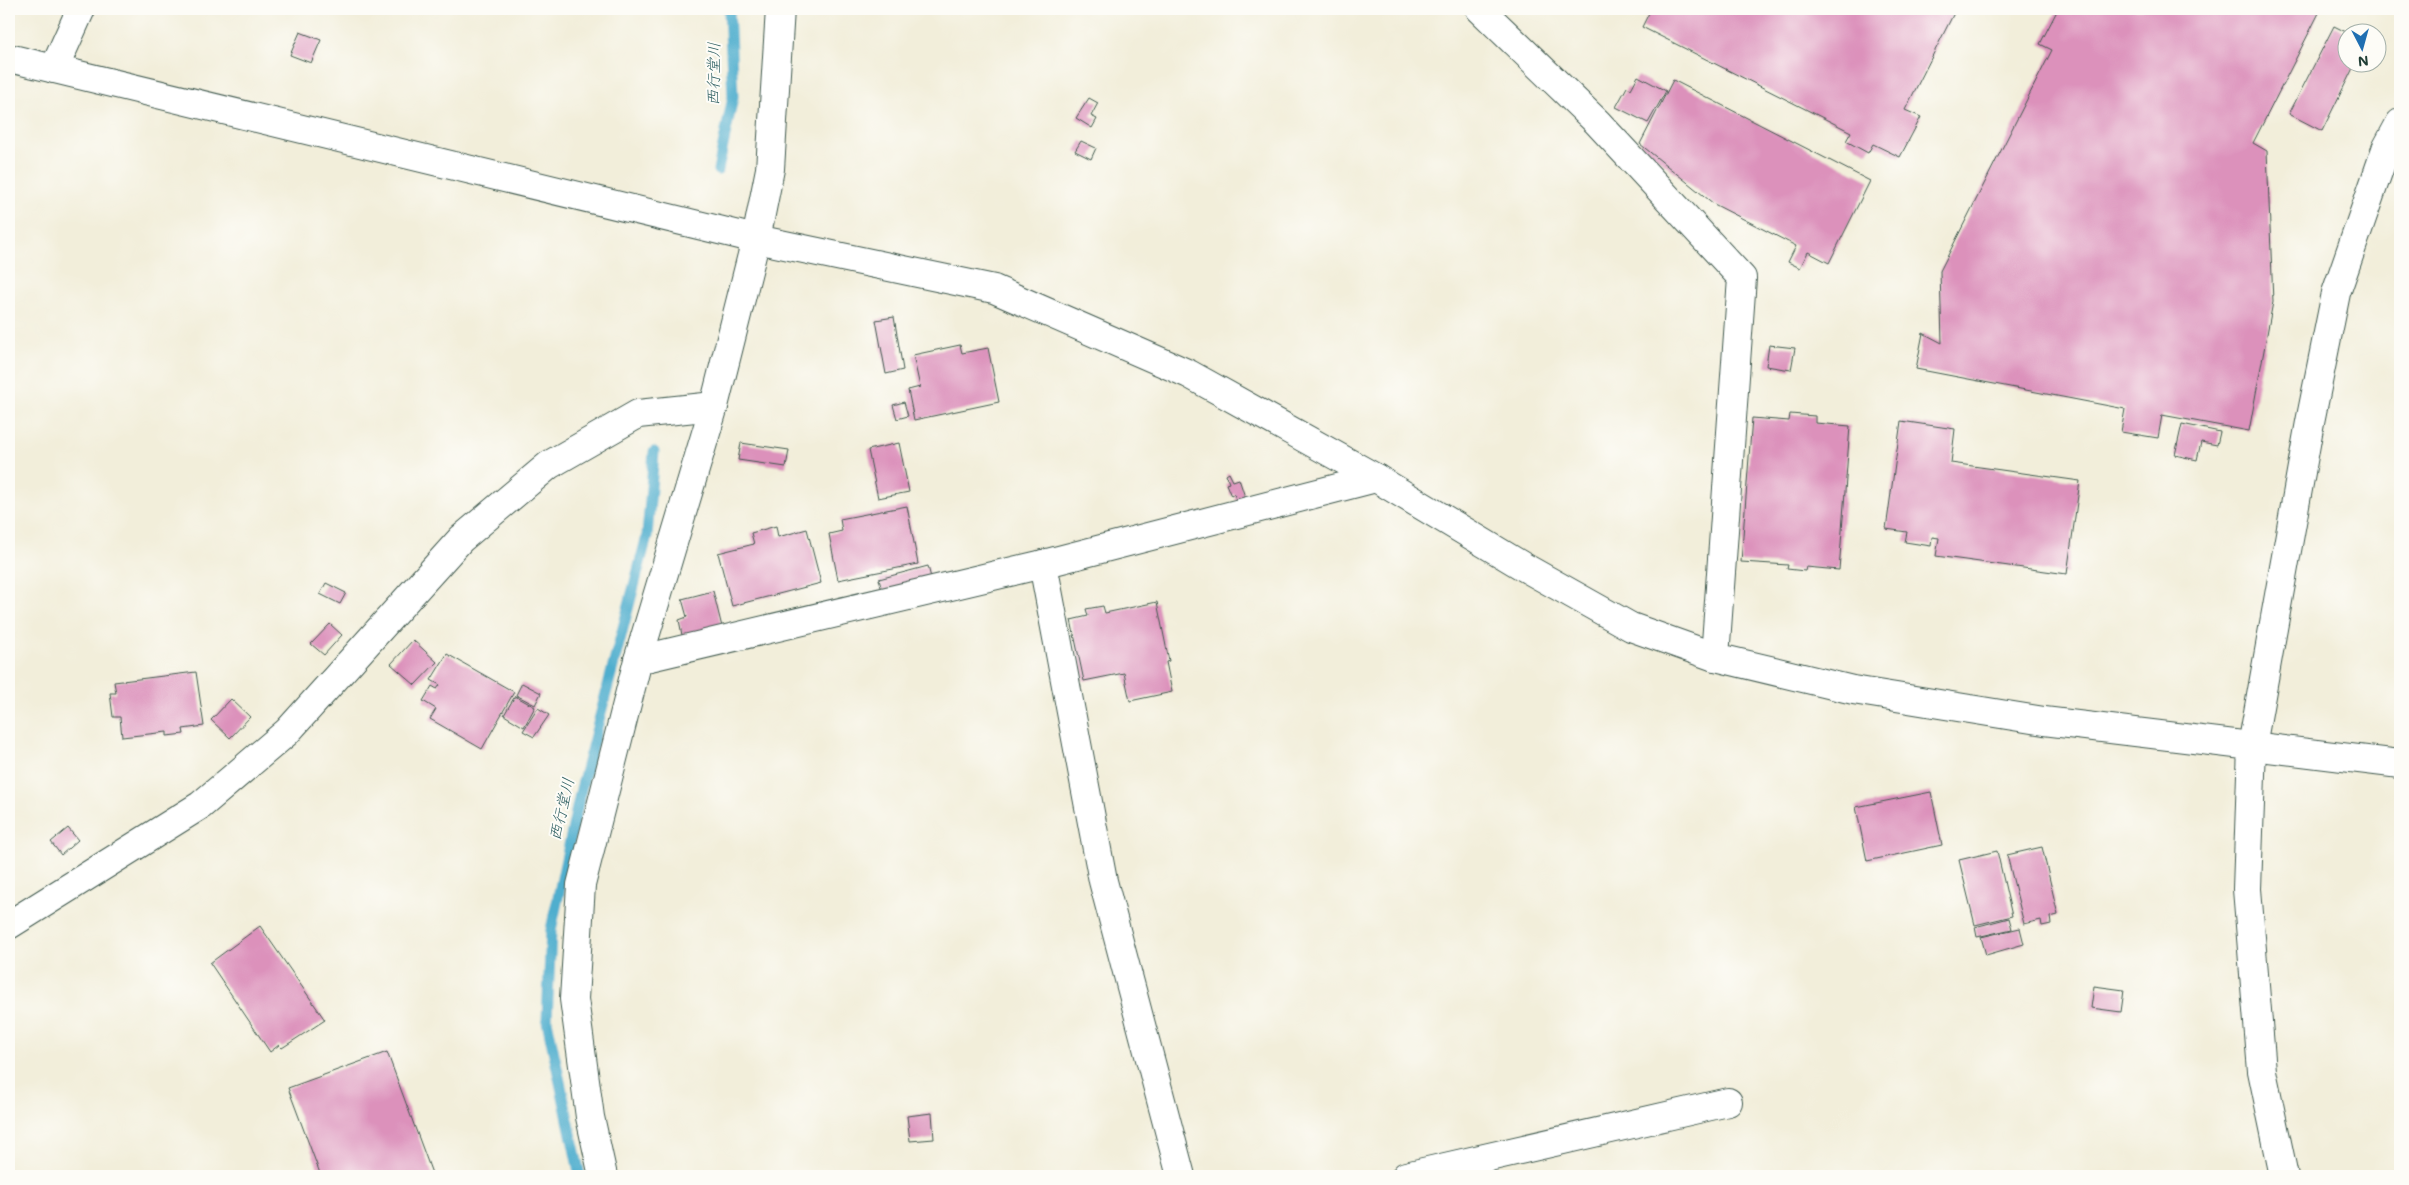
<svg xmlns="http://www.w3.org/2000/svg" width="2409" height="1185" font-family="Mali,'Klee One',sans-serif">
<style>
.lines{fill:none;stroke-linecap:round;stroke-linejoin:round}
.stream{stroke:#50aece;stroke-width:11}
.building{fill:#dc91bb}
.minor-casing{stroke:#3f584d;stroke-width:30}
.minor{stroke:#fff;stroke-width:28}
.labels{text-anchor:middle;stroke-width:4;stroke-linejoin:round;paint-order:stroke}
.water-label{font-size:16px;font-style:italic;fill:#2e5f62;stroke:#fdfcf7}
</style>
<rect width="100%" height="100%" fill="#fdfcf7"/>
<filter id="ink" filterUnits="userSpaceOnUse"><feTurbulence type="fractalNoise" baseFrequency=".02" numOctaves="2"/><feDisplacementMap in="SourceGraphic" scale="10" xChannelSelector="R" yChannelSelector="G"/><feConvolveMatrix kernelMatrix="1 2 1 2 8 2 1 2 1" color-interpolation-filters="sRGB"/></filter>
<filter id="wash" filterUnits="userSpaceOnUse"><feTurbulence type="fractalNoise" baseFrequency=".0096" numOctaves="4" result="noise"/><feDisplacementMap in="SourceGraphic" scale="20" xChannelSelector="R" yChannelSelector="G"/><feGaussianBlur stdDeviation="1.12" result="paint"/><feColorMatrix in="noise" values="0 0 0 0 0 0 0 0 0 0 0 0 0 0 0 0 0 1.4 0 .05"/><feComposite in="paint" operator="in"/></filter>
<g filter="url(#wash)">
<rect width="100%" height="100%" fill="#f2eeda"/>
<g class="lines">
<g class="stream">
<path d="M718,170l15,-73 -4,-88"/>
<path d="M580,1176l-33,-155 4,-91 30,-141 66,-253 7,-84"/>
</g>
</g>
<g id="blocks">
<g class="building">
<path d="M1651,9h305l-51,101 16,7 -21,40 -27,-13 -5,9 -22,-12 5,-9 -209,-105z"/>
<path d="M2058,9h263l-68,134 14,8 6,151 -24,129 -87,-16 -4,23 -37,-6 4,-23 -209,-40 7,-36 19,10 -2,-72 112,-221 -12,-6z"/>
<path d="M2334,26l12,6v30h10l-34,69 -33,-17z"/>
<path d="M300,32l21,8 -10,23 -21,-8z"/>
<path d="M1638,76l28,15 -18,32 -32,-16 11,-20 4,2z"/>
<path d="M1673,80l197,101 -41,82 -21,-11 -8,16 -12,-6 8,-16 -82,-42 -74,-60z"/>
<path d="M1089,98l9,5 -7,13 6,3 -5,9 -16,-10z"/>
<path d="M1081,141l15,7 -5,11 -16,-8z"/>
<path d="M894,317l9,53 -17,4 -10,-54z"/>
<path d="M960,345l2,8 26,-5 11,54 -85,18 -6,-30 12,-3 -7,-32z"/>
<path d="M1769,345l26,3 -4,22 -25,-4z"/>
<path d="M904,402l4,14 -11,3 -4,-14z"/>
<path d="M1790,414l25,2v7l35,3 -11,144 -33,-3 -1,4 -18,-2 1,-4 -47,-3 11,-144 37,3z"/>
<path d="M1901,421l54,8 -4,34 129,18 -13,93 -131,-18 3,-18 -7,-1 -1,9 -26,-4 2,-10 -21,-3z"/>
<path d="M2182,424l38,8 -3,13 -16,-3 -4,18 -22,-5z"/>
<path d="M741,443l48,7 -3,17 -48,-7z"/>
<path d="M899,443l10,49 -31,6 -10,-48z"/>
<path d="M1229,473l4,8 6,-2 6,18h-2l1,2 -7,3 -3,-8 -3,2 -5,-12 3,-1 -3,-8z"/>
<path d="M907,506l11,58 -80,16 -9,-46 13,-3 -2,-12z"/>
<path d="M776,526l2,11 29,-8 14,54 -89,23 -14,-53 36,-9 -3,-11z"/>
<path d="M928,566l3,12 -49,13 -3,-12z"/>
<path d="M326,583l20,10 -6,11 -20,-10z"/>
<path d="M713,591l10,40 -40,9 -4,-20 8,-3 -5,-18z"/>
<path d="M1157,602l12,59 -3,1 6,30 -42,9 -6,-28 -40,8 -13,-61 17,-4 -2,-7 17,-3 2,7z"/>
<path d="M330,624l12,11 -18,20 -13,-11z"/>
<path d="M413,640l24,22 -22,23 -24,-21z"/>
<path d="M447,654l67,38 -32,57 -52,-30 6,-10 -13,-8 9,-15 5,3 3,-4 -9,-5z"/>
<path d="M196,672l8,54 -21,3 1,5 -17,2v-4l-45,5 -2,-20h-7l-3,-24h6l-2,-11z"/>
<path d="M522,683l19,10 -6,12 -19,-10z"/>
<path d="M515,696l20,11 -11,20 -20,-12z"/>
<path d="M231,699l19,18 -20,21 -19,-18z"/>
<path d="M538,708l11,7 -15,22 -11,-6z"/>
<path d="M1931,792l11,53 -75,16 -11,-54z"/>
<path d="M68,828l10,12 -17,15 -10,-13z"/>
<path d="M2042,847l16,68 -8,2 1,7 -9,2 -1,-6 -17,4 -17,-69z"/>
<path d="M1997,851l15,65 -37,9 -16,-65z"/>
<path d="M2009,918l3,11 -35,8 -2,-10z"/>
<path d="M260,926l65,94 -43,28 -3,-3 -9,7 -60,-89z"/>
<path d="M2020,928l4,16 -38,11 -5,-18z"/>
<path d="M2094,986l30,4 -3,22 -30,-4z"/>
<path d="M387,1052l46,124h-112l-33,-88z"/>
<path d="M932,1113l2,26 -24,2 -3,-25z"/>
</g>
</g>
</g>
<g filter="url(#ink)">
<use href="#blocks" fill-opacity="0" stroke="#3f584d" stroke-width="1"/>
<g class="lines">
<g class="minor-casing">
<g id="minor">
<path d="M1480,9l117,113 145,156 -27,379"/>
<path d="M9,58l747,181 238,50 195,85 187,104 148,89 107,60 84,30 138,33 191,31 356,43"/>
<path d="M54,69l27,-60"/>
<path d="M1043,564l60,317 78,295"/>
<path d="M638,660l405,-96 333,-86"/>
<path d="M9,925l192,-120 86,-73 174,-193 88,-74 89,-51 76,-8"/>
<path d="M603,1176l-13,-59 -16,-118 7,-114 57,-225 76,-254 42,-167 14,-70 10,-160"/>
<path d="M1406,1176l322,-74"/>
<path d="M2284,1176l-22,-105 -15,-182 5,-143 58,-324 26,-129 50,-144 14,-26"/>
</g>
</g>
<use href="#minor" class="minor"/>
</g>
</g>
<g class="labels">
<g class="water-label">
<text transform="translate(713 74) rotate(-89)" y="6">西行堂川</text>
<text transform="translate(561 809) rotate(-77)" y="6">西行堂川</text>
</g>
</g>
<rect width="2409" height="1185" fill="none" stroke="#fdfcf7" stroke-width="30"/>
<g transform="translate(2362 48) rotate(174)"><circle r="24" fill="#fdfcf7" stroke="#a4b0a9"/>
<path d="M0-4L9 19L0 12L-9 19Z" fill="#1f6fb2"/>
<text y="-8" font-size="14" font-weight="bold" text-anchor="middle" fill="#1f3d34">N</text>
</g>
</svg>
